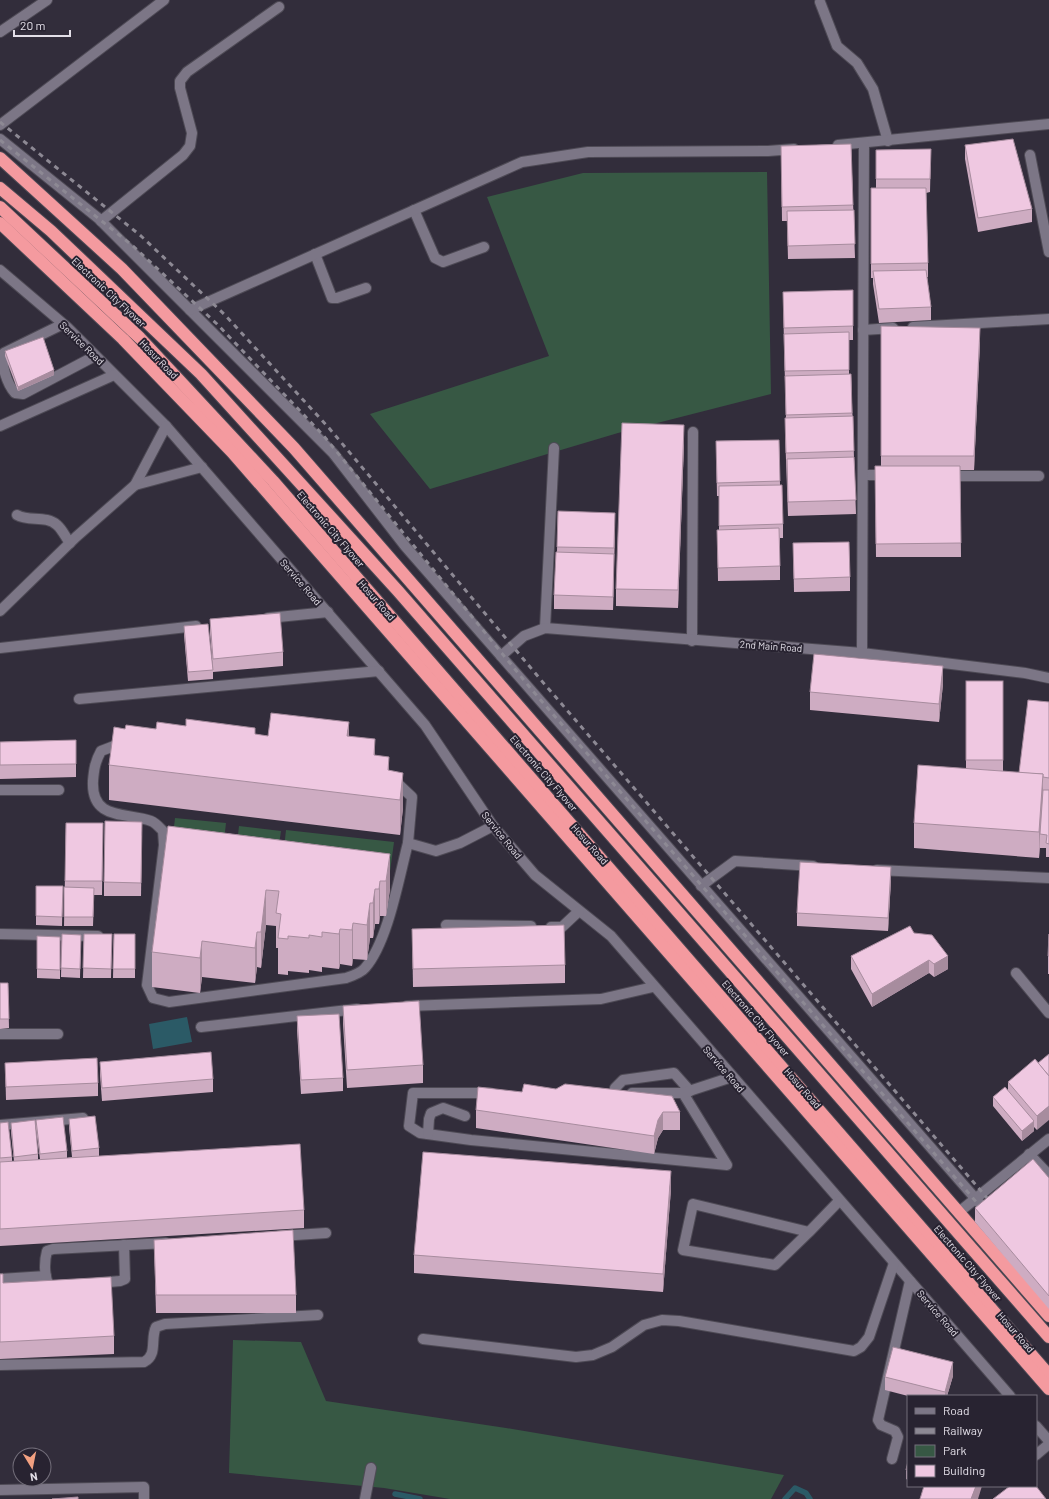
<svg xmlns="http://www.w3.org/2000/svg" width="1049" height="1499" font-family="Barlow,sans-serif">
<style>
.green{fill:#375844}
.water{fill:#2b5a66}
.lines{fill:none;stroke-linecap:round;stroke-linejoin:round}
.stream{stroke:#2b5a66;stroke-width:5.5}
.minor-casing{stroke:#4e4a55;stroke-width:12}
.highway-casing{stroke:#4e4a55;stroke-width:14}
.minor{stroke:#7c7686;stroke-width:10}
.highway{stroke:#f49a9f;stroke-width:12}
.rail{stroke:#8d8994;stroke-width:3;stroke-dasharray:5 5;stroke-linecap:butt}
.wall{fill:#ceacc2}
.shaded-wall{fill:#a78c9e}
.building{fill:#efc8e1;stroke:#a78c9e}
.labels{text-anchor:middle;stroke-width:4;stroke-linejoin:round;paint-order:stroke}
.street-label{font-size:10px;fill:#e3dfe8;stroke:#282331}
</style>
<rect width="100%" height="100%" fill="#322d3b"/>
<g class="green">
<path d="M767,172l4,222 -153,39 -188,56 -60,-75 179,-58 -62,-159 96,-24z"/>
<path d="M175,818l51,5 -4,35 -51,-5z"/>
<path d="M239,826l42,5 -5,35 -41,-5z"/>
<path d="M286,830l108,12 -5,37 -107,-12z"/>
<path d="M233,1340l68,2 25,59 180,27 278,47 -13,24h-321l-66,-11 -155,-15z"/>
</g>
<path class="water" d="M187,1017l5,25 -39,7 -4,-25z"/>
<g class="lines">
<g class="stream">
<path d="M395,1494l25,5"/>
<path d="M785,1499l10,-11 11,5 4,6"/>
</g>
<g class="minor-casing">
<g id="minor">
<path d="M820,2l17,44 20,17 16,26 15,52"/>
<path d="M0,32l47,-32"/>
<path d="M0,125l164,-125"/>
<path d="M0,139l98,79 235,235 72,93 96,110 487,557"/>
<path d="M838,145l211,-21"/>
<path d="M1030,155l19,97"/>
<path d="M414,210l21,48 8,4 41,-15"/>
<path d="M101,221l82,-66 7,-9 2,-13 -12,-45v-7l7,-9 92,-65"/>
<path d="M315,254l17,44h5l29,-10"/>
<path d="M0,270l67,57 99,99 259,299 68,101 42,49 76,61 399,460"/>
<path d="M190,310l332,-148 66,-10 180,-1 26,-2"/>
<path d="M63,324l-59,29c-4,10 3,31 11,40l8,1 72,-38"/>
<path d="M913,327l136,-8"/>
<path d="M863,330l30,-2"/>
<path d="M0,426l114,-51"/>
<path d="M863,475h26"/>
<path d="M947,476h92"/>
<path d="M135,485l67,-18"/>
<path d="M17,515c12,7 29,0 40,10 5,4 9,13 13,18"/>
<path d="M0,611l76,-74 59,-52 31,-59"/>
<path d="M268,618l60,-6"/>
<path d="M545,628l9,-180"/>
<path d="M692,641l1,-209"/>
<path d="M0,648l196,-22"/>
<path d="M862,653l2,-510"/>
<path d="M501,656l23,-20 21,-8 317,25 163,20 24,5"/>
<path d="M79,699l300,-28"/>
<path d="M125,746h-11l-13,5c-6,11 -7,18 -8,30 -2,40 34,31 58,40 5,2 9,7 12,10l1,14 -17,140 6,13 16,4 177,-24c6,-2 15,-5 19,-10 23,-26 34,-91 43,-125"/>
<path d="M394,780l18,17 -4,46 28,8 24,-8 33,-17"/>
<path d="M0,790h59"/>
<path d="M877,870l172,8"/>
<path d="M701,886l34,-25 78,5"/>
<path d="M446,925l85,1"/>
<path d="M551,927h11l17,-16"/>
<path d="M0,934l98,2"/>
<path d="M1016,973l33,40"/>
<path d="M407,1006l194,-7 52,-12"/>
<path d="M201,1027l156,-18"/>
<path d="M0,1034h58"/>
<path d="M615,1088l8,-8 51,-7 16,18"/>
<path d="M490,1093h-77l-4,33 11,7 51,7 256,25 -44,-72"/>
<path d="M632,1093h51l49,-16"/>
<path d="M0,1125l83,-7"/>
<path d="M428,1134l1,-15 2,-6 12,-5 22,8"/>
<path d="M1029,1154l20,21"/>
<path d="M959,1212l90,-73"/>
<path d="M809,1232l-34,33 -92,-15 10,-46 116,28 30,-31"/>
<path d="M280,1236l46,-3"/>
<path d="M0,1279l46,-3"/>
<path d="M98,1283l22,-2 5,-2 -1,-34"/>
<path d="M55,1287h-5c-6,-9 -6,-25 -3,-36l6,-2 113,-6"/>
<path d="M423,1339l153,18 17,-2 19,-8 32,-22 18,-5 17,1 175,30 7,-4 8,-10 25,-74"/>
<path d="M0,1365l144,-3c14,-7 6,-23 12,-35l9,-3 153,-9"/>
<path d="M1036,1426l13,15"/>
<path d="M1036,1455l13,-11"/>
<path d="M892,1459l6,-22 -3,-6 -14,-6 -3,-5 32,-139"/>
<path d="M0,1490l144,-3v12"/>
<path d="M365,1499l6,-31"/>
</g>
</g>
<g class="highway-casing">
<g id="highway">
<path d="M0,158l122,111 172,179 755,868"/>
<path d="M0,188l51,43 150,143 197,217 651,746"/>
<path d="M0,207l140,131 133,143 776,894"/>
<path d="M0,223l123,116 109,113 817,937"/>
</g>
</g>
<use href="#minor" class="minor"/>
<use href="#highway" class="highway"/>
<g class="rail">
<path d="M0,122l141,114 84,79 104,113 212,252 453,526"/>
<path d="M0,140l133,106 84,78 106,111 209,255 453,522"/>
</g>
</g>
<g class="wall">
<path d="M851,144l4,114 -67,1 -1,-38h-5l-1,-75z"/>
<path d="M965,145l67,64v13l-54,10 -13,-73z"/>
<path d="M931,149l-1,43 -4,1 2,70v14h-1l4,30v13l-52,3 -6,-39v-6h-2v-90h5v-38z"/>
<path d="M783,292l70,34v14h-4v34h2l5,140 -68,2 -3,-84v-14h1l-2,-71z"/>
<path d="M881,326l99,16 -6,128h-14l1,87h-85l-1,-91h6z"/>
<path d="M5,351l49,24 -36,16 -13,-35z"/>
<path d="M779,440l1,45 3,39v14h-3v42l-62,1 -1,-51h2v-34h-2l-1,-55z"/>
<path d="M684,443l-6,165 -62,-2v-17z"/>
<path d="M558,511l57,15 -2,84 -59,-1v-14l3,-43z"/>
<path d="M793,543l57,34v14l-56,1z"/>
<path d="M210,619l73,33v14l-70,6 -3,-39z"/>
<path d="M184,626l29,44v9l-25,2 -4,-46z"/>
<path d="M966,681h37v90l16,2 30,-71v155h-3v-9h-6v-1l-1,11 -125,-10v-25l52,-54z"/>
<path d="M943,684l-4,38 -129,-12v-18z"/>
<path d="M125,729h31l99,5 13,2h81l26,19 14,16 14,37 -3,27 -291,-35v-35z"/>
<path d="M76,740v37l-76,2v-37z"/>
<path d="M66,823h37l-1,72h-8l-1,31h-29z"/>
<path d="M168,826l222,28v35l-4,27h-6l-1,8h-4l-2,14h-3l-3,22 -14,-1 -1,7 -12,-2 -1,5 -17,-2v5l-13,-2v3l-21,-2v4l-10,-1v-26h-2v-22l-10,-1 -5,43 -4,-1 -2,16 -53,-6 -2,16 -48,-6v-35z"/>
<path d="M142,835l-1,61h-37v-14z"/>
<path d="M891,880l-3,51 -91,-5v-13z"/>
<path d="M36,886h27l-1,40 -26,-1z"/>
<path d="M412,929l153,36v18l-152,4z"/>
<path d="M914,933l34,36 -14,8 -5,-4 -57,34 -21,-38v-13z"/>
<path d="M62,934l19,1 -1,43 -19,-1z"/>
<path d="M84,934h28l-1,44h-28z"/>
<path d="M114,934h21v44h-22z"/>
<path d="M1049,934v40h-1v-18z"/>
<path d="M37,936l23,10v33l-23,-1z"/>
<path d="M0,983h8l1,45 -9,1z"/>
<path d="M343,1006l80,59v18l-76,5 -4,-64z"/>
<path d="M297,1016l46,62v13l-42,3 -4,-64z"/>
<path d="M100,1062l113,17v13l-111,9 -2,-26z"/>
<path d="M5,1063l93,20v13l-92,4z"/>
<path d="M1038,1063l-1,67 -3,-3v4l-12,10 -29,-35v-9l15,-7v-8z"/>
<path d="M476,1110l204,2v18h-17l-5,8 -4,16 -178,-26z"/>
<path d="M69,1119l30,29v8l205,54v18l-304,18v-123l12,34v4h2l-3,-29v-9l27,31v6l2,-1 -4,-30v-9l31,31v7l5,-1 -3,-29z"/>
<path d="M1049,1178v131l-74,-87v-14z"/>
<path d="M671,1189l-8,103 -249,-19v-18z"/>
<path d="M154,1240l142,55v18h-140z"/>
<path d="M0,1274l3,9 111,53v18l-114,5z"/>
<path d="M953,1376l-6,20h-39l-23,-6v-13z"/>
<path d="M908,1461v19l-2,-1v-9z"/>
</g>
<g class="shaded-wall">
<path d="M980,328v14l-6,128v-14z"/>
<path d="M54,370v5l-36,16v-4z"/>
<path d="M684,425v18l-6,165v-18z"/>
<path d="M615,513v13l-1,36v-14z"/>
<path d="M614,554v13l-1,43v-13z"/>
<path d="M943,666v18l-4,38v-18z"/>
<path d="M349,722v35l-2,-21z"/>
<path d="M375,739v35l-1,-19z"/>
<path d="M389,757v35l-1,-22z"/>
<path d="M403,773v35l-3,27v-35z"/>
<path d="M1043,774v26l-3,34 -1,24v-26z"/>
<path d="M390,854v35l-4,27v-35z"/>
<path d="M891,867v13l-3,51v-13z"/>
<path d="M380,881v35l-1,8v-35z"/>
<path d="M375,889v35l-2,14v-35z"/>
<path d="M266,890v35l-5,43v-36z"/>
<path d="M370,903v35l-3,22v-35z"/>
<path d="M353,923v36l-1,7v-36z"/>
<path d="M340,929v35l-1,5v-35z"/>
<path d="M257,932v35l-2,16v-35z"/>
<path d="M202,941v36l-2,16v-35z"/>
<path d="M948,956v13l-14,8v-13z"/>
<path d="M929,960v13l-57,34v-13z"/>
<path d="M1049,1106v14l-12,10v-14z"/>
<path d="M663,1112v18l-5,8 -4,16v-18l4,-16z"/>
<path d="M1034,1121v10l-12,10v-10z"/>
<path d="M671,1171v18l-8,103v-18z"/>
<path d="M953,1362v14l-6,20h-2v-4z"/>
<path d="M976,1486h6l-4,13h-7z"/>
</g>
<g class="building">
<path d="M1013,139l19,70 -54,9 -13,-73z"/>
<path d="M851,144l2,61 -71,2 -1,-61z"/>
<path d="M931,149l-1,30h-54v-29z"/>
<path d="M871,188h55l2,75 -57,1z"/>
<path d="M854,210l1,34 -67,2 -1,-35z"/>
<path d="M926,270l5,37 -52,2 -6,-38z"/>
<path d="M853,290v36l-69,2 -1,-36z"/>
<path d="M881,326l99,2 -6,128h-93z"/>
<path d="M849,332v38l-64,1 -1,-37z"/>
<path d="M43,337l11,33 -36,17 -13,-36z"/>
<path d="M851,374l1,39 -66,2 -1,-39z"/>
<path d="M853,416l1,35 -68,2 -1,-35z"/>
<path d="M622,423l62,2 -6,165 -62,-1z"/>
<path d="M779,440l1,41 -63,2 -1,-42z"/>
<path d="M854,457l2,43 -68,2 -1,-43z"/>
<path d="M875,466h85l1,77 -85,1z"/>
<path d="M782,485l1,39 -64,2v-40z"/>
<path d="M558,511l57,2 -1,35 -57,-1z"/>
<path d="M779,528l1,38 -62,2 -1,-38z"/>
<path d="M849,542l1,35 -56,2 -1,-36z"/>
<path d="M556,552l58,2 -1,43 -59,-2z"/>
<path d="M280,613l3,39 -70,7 -3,-40z"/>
<path d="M208,624l5,46 -25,2 -4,-46z"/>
<path d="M814,654l129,12 -4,38 -129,-12z"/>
<rect x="966" y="681" width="37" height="79"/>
<path d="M1028,700l21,2v76l-6,-1v-3l-24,-1z"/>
<path d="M271,713l78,9 -2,14 28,3 -1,16 15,2 -1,13 15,3 -3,27 -291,-35 5,-38 11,2 1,-4 30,4 1,-7 29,4v-7l69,9v6l13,2z"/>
<path d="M76,740v24l-76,1v-23z"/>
<path d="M918,765l125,9 -4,58 -125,-9z"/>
<path d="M1043,790h6v54l-3,-1 1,-8 -7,-1z"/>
<path d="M105,821l37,1 -1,61 -37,-1z"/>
<path d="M66,823h37l-1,58h-37z"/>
<path d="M168,826l222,28 -4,27h-6l-1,8h-4l-2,14h-3l-3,22 -14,-2 -1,7 -12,-1 -1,5 -17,-2v5l-13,-2v3l-21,-2v3l-10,-1 3,-24 -5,-1 3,-22 -13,-1 -5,42h-4l-2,16 -53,-7 -2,17 -48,-6z"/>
<path d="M800,862l91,5 -3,51 -91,-5z"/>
<path d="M36,886h27l-1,31 -26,-1z"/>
<path d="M64,887l30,1 -1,29h-29z"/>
<path d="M564,925l1,40 -152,4 -1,-40z"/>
<path d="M910,926l4,7 18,2 16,21 -14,8 -5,-4 -57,34 -21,-38z"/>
<path d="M62,934l19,1 -1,34 -19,-1z"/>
<path d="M84,934h28l-1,35 -28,-1z"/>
<path d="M114,934h21v35h-22z"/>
<path d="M1049,934v22h-1z"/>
<path d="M37,936l23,1v33l-23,-1z"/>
<path d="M0,983h8l1,36h-9z"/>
<path d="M419,1001l4,64 -76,5 -4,-64z"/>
<path d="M339,1014l4,64 -42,2 -4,-64z"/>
<path d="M211,1052l2,27 -111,9 -2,-26z"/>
<path d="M1049,1054v22l-11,-13z"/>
<path d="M97,1058l1,25 -92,4 -1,-24z"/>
<path d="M1035,1059l14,17v30l-12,10 -29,-34z"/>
<path d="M524,1084l32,5 9,-5 107,12 8,16h-17l-5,8 -4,16 -178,-26 2,-23 44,5z"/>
<path d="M1005,1087l29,34 -12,10 -29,-34z"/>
<path d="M95,1116l4,32 -27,3 -3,-32z"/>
<path d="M63,1117l4,34 -27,3 -4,-34z"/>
<path d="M35,1120l3,34 -24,3 -3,-34z"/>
<path d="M8,1122l4,35 -12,1v-35z"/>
<path d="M300,1144l4,66 -304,19v-67z"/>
<path d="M423,1152l248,19 -8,103 -249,-19z"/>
<path d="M1033,1159l16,19v118l-74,-88z"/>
<path d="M293,1230l3,65h-140l-2,-55z"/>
<path d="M0,1274h3v9l108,-6 3,59 -114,6z"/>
<path d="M893,1347l60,15 -8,30 -60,-15z"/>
<path d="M908,1461v10l-2,-1z"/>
<path d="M924,1486h52l-5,13h-51z"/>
<path d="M1010,1486h26l10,13h-53z"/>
<path d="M78,1497v2h-26z"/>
</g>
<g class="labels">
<g class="street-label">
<text transform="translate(109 292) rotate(43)" y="4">Electronic City Flyover</text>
<text transform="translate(82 343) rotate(44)" y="4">Service Road</text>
<text transform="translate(159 359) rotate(46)" y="4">Hosur Road</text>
<text transform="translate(331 529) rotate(49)" y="4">Electronic City Flyover</text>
<text transform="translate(301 582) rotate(49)" y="4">Service Road</text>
<text transform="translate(377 600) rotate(49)" y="4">Hosur Road</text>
<text transform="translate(771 646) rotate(4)" y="4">2nd Main Road</text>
<text transform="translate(544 773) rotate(49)" y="4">Electronic City Flyover</text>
<text transform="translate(502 835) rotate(51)" y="4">Service Road</text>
<text transform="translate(590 844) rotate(49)" y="4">Hosur Road</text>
<text transform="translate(756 1018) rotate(49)" y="4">Electronic City Flyover</text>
<text transform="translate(724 1069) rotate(49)" y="4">Service Road</text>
<text transform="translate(803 1088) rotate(49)" y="4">Hosur Road</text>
<text transform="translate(968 1263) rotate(49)" y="4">Electronic City Flyover</text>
<text transform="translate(938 1313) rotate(49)" y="4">Service Road</text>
<text transform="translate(1016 1332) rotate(49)" y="4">Hosur Road</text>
</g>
</g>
<rect x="907" y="1395" width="130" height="92" fill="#282331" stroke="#736e7a"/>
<rect x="915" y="1408" width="20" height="6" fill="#7c7686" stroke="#736e7a"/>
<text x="943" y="1415" font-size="12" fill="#e3dfe8">Road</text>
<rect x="915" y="1428" width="20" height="6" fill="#8d8994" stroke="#736e7a"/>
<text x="943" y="1435" font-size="12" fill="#e3dfe8">Railway</text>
<rect x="915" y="1445" width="20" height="12" fill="#375844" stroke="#736e7a"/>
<text x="943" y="1455" font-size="12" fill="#e3dfe8">Park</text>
<rect x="915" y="1465" width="20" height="12" fill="#efc8e1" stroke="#736e7a"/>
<text x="943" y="1475" font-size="12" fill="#e3dfe8">Building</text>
<g transform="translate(32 1467) rotate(170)"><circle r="19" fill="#282331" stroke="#736e7a"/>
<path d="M0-3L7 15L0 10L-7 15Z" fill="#f2a081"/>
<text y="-6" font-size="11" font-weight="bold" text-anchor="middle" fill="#e3dfe8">N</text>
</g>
<path d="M14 30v6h56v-6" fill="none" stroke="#e3dfe8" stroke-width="2"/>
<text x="20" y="30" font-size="12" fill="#e3dfe8" stroke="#282331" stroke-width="3" paint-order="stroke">20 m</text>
</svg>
